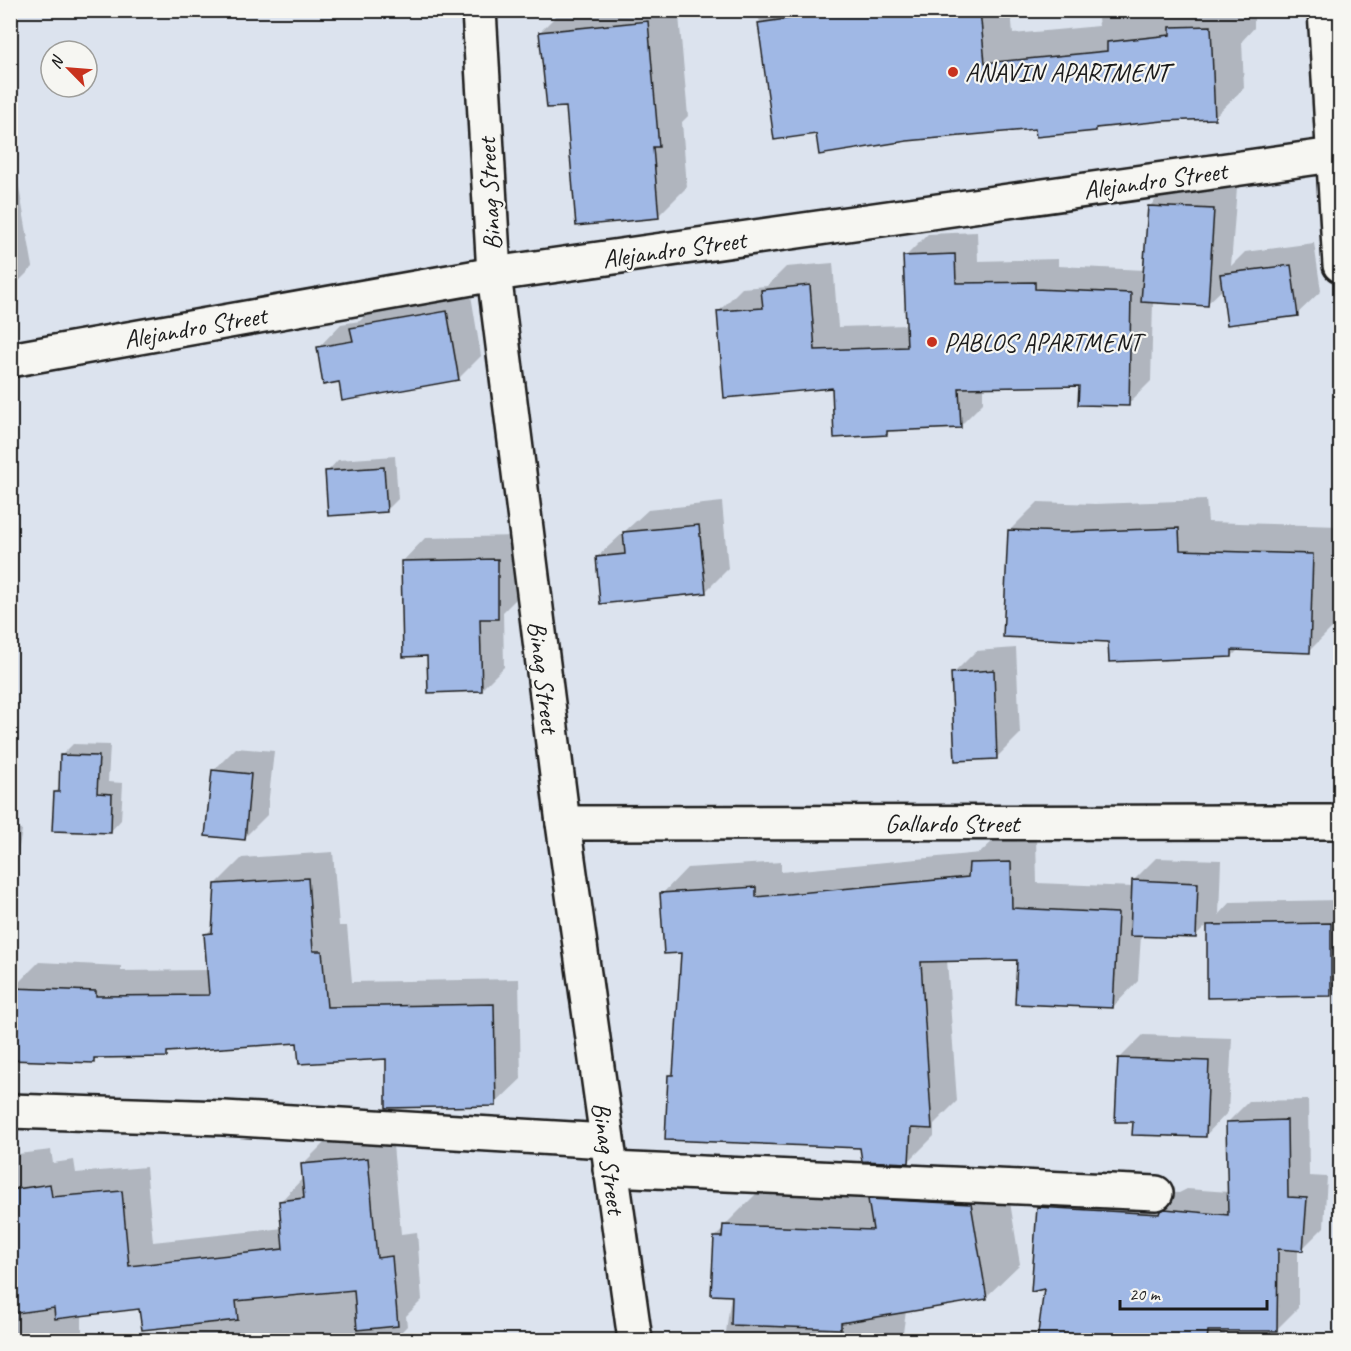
<svg xmlns="http://www.w3.org/2000/svg" width="1351" height="1351" font-family="Caveat,sans-serif">
<style>
.shadow{fill:#0003}
.building{fill:#a0b8e5;stroke:#1c1c1c;stroke-width:1.5}
.lines{fill:none;stroke-linecap:round;stroke-linejoin:round}
.street-casing{stroke:#1c1c1c;stroke-width:38}
.street{stroke:#f6f6f2;stroke-width:33}
.poi-dot{fill:#c8321e;stroke:#f6f6f2;stroke-width:2}
.labels{text-anchor:middle;stroke-width:4.5;stroke-linejoin:round;paint-order:stroke}
.poi-label{font-size:26px;fill:#1c1c1c;stroke:#f6f6f2;text-anchor:start}
.street-label{font-size:26px;fill:#1c1c1c;stroke:#f6f6f2}
</style>
<rect width="100%" height="100%" fill="#dce3ee"/>
<filter id="ink" filterUnits="userSpaceOnUse"><feTurbulence type="fractalNoise" baseFrequency=".0167" numOctaves="2"/><feDisplacementMap in="SourceGraphic" scale="12" xChannelSelector="R" yChannelSelector="G"/><feConvolveMatrix kernelMatrix="1 2 1 2 8 2 1 2 1" color-interpolation-filters="sRGB"/></filter>
<g filter="url(#ink)">
<g class="shadow">
<path d="M562,10h160l-43,6 9,100 -6,6 5,65 -29,29 -91,-111 -27,-73z"/>
<path d="M758,10h253l2,24 86,-8 -2,-16h157v18l-12,13 2,47 -30,29 -51,2 -64,7 -3,4 -59,-3 -220,5 -42,6z"/>
<path d="M17,176l16,91 -23,23v-113z"/>
<path d="M1172,183l65,4 -6,79 14,-14 69,-9 7,48 -24,23 -73,-26 -17,16 -54,-3 -2,80 -23,23 -48,-20 -97,2v17l-23,23 -69,3 -4,4 -54,-46 -114,-76 23,-23 25,-2 19,-19 47,-4 5,64 70,-2 -3,-68 23,-23 49,-2 1,29 80,-2v7l87,4 4,-63z"/>
<path d="M470,289l11,67 -23,23 -118,2 -22,-33 23,-24 19,-3 15,-16z"/>
<path d="M395,456l3,43 -12,12 -59,-39 11,-12z"/>
<path d="M1206,500l2,22 132,4 -3,97 -28,28 -70,-2 -7,7 -122,-16 -101,-109 29,-29 57,2z"/>
<path d="M722,502l6,67 -23,23 -108,-35 51,-47z"/>
<path d="M520,536l1,58 -18,18 1,55 -23,23 -52,-35 -27,-93 23,-24z"/>
<path d="M1016,648l4,86 -23,23 -44,-83 23,-23z"/>
<path d="M73,744l37,1 -2,37 15,1 -2,37 -11,12 -55,-40 6,-5v-31z"/>
<path d="M236,748l38,3 -7,64 -23,23 -31,-67z"/>
<path d="M10,828l12,2 -12,69z"/>
<path d="M1036,837l1,46 96,4v-6l23,-23 65,2 -2,55 12,-13 109,-2v84l-10,10 -121,2 -1,-72 -12,12 -55,-1 -3,46 -25,26 -95,-48 -71,1 10,141 -23,23v12l-26,26 -47,-15 -192,-72 5,-5 9,-119 -21,-57 25,-26 94,-6v10l199,-19 16,-15z"/>
<path d="M333,852l6,74h8l5,56 167,-3 2,100 -26,25 -108,-47 -89,-16 -127,9 -5,5 -68,2 -5,5 -80,-74 26,-26 82,4v5l88,-1 -3,-35 7,-8 3,-43 26,-26z"/>
<path d="M1143,1035l89,3 -4,74 -23,24 -71,-15 -15,-62z"/>
<path d="M1308,1100l1,76 18,1 -3,50 -22,22h-4v59l-22,22 -50,-1 -2,11h-184l6,-52 -7,-81 21,-21 119,7 8,-4 42,3 -1,-70 21,-21z"/>
<path d="M392,1134l9,100 16,-2 5,68 -16,16 1,10 -14,14h-221l-2,-14 -29,-19 -59,8v25h-72v-185l41,-5 2,13 21,-3 2,13 70,-6 7,75 130,-14 -2,-27 22,-23 -1,-13 25,-25z"/>
<path d="M1005,1171l15,93 -34,33 -80,14 -4,29h-177l6,-46 -16,-57 9,-8v-3l34,-34z"/>
</g>
<g class="building">
<path d="M849,10h131l5,53 122,-12v-9l63,-7v-8l41,-1 4,93 -52,2 -67,7v3l-60,6 -1,-8 -128,12 -88,14 -3,-21 -42,6 -16,-117z"/>
<path d="M648,21l11,126h-6l6,71 -83,8 -10,-119 -19,1 -8,-76z"/>
<path d="M1148,206l66,3 -6,97 -67,-4z"/>
<path d="M955,254l1,29 79,-1v7l96,4 -2,113 -51,-1 1,-19 -120,2 2,40 -74,3v4l-53,3 -2,-50 -108,10 -7,-87 46,-3 -2,-18 49,-5 5,65 92,-3 -4,-91z"/>
<path d="M1291,265l7,51 -71,9 -7,-51z"/>
<path d="M447,311l12,69 -117,21 -3,-19 -16,3 -6,-38 36,-6 -3,-13z"/>
<path d="M384,467l3,45 -59,4 -3,-45z"/>
<path d="M699,525l7,68 -106,11 -4,-47 29,-3 -2,-22z"/>
<path d="M1179,528l1,22 133,4 -3,99 -78,-3v7l-123,5 -1,-20 -105,-5 5,-107 58,2z"/>
<path d="M498,559v60h-18l2,72 -54,2 -1,-37 -24,1 -2,-96z"/>
<path d="M994,670l3,89 -42,2 -4,-88z"/>
<path d="M60,755l39,1 -2,37 15,1 -1,39 -59,-2 2,-39h5z"/>
<path d="M212,770l39,4 -6,66 -40,-4z"/>
<path d="M1011,862l1,46 106,5 -5,95 -98,-4 2,-44 -96,2 11,167 -21,-1 -2,35 -47,-2 -2,-13 -195,-8 3,-65h5l8,-122 -17,1 -4,-61 96,-6v10l212,-20 1,-14z"/>
<path d="M308,878l5,73h9l5,56 167,-3 2,102 -110,2v-49l-87,5 -2,-21 -130,9v5l-73,1v5l-84,-3 2,-72 84,3v5l113,-1 -5,-61 8,-1 3,-49z"/>
<path d="M1132,880l66,3 -2,55 -66,-2z"/>
<path d="M1331,923v73l-124,2v-73z"/>
<path d="M1118,1058l91,3 -3,76 -74,-2 1,-13h-18z"/>
<path d="M1287,1120l1,77 19,1 -4,53 -25,-2 -1,82h-69l-1,10h-170l7,-52 -13,3 6,-85 122,7 1,-3 5,-2 63,6 -2,-93z"/>
<path d="M368,1158l9,100 15,-2 6,70 -41,4 -3,-40 -118,11 2,19 -96,10 -3,-21 -84,10 -1,-11 -44,6v-124l40,-6 2,13 70,-6 7,75 154,-17 -4,-48 25,-3 -3,-34z"/>
<path d="M868,1199l103,5 16,95 -146,24v6l-110,-4 1,-29 -21,-1 3,-58h8l1,-12 150,5z"/>
</g>
<g class="lines">
<g class="street-casing">
<g id="street">
<path d="M479,10l15,264 69,549 72,517"/>
<path d="M1325,10l15,255"/>
<path d="M10,360l484,-86 846,-120"/>
<path d="M563,823l777,-1"/>
<path d="M10,1111l214,7 382,23"/>
<path d="M610,1169l546,24"/>
</g>
</g>
<use href="#street" class="street"/>
</g>
</g>
<g class="poi-dot">
<circle cx="953" cy="72" r="6"/>
<circle cx="932" cy="342" r="6"/>
</g>
<g class="labels">
<g class="poi-label">
<text x="965" y="81">ANAVIN APARTMENT</text>
<text x="944" y="351">PABLOS APARTMENT</text>
</g>
<g class="street-label">
<text transform="translate(1155 180) rotate(-8)" y="9">Alejandro Street</text>
<text transform="translate(489 194) rotate(-93)" y="9">Binag Street</text>
<text transform="translate(674 249) rotate(-8)" y="9">Alejandro Street</text>
<text transform="translate(195 327) rotate(-10)" y="9">Alejandro Street</text>
<text transform="translate(544 677) rotate(83)" y="9">Binag Street</text>
<text x="952" y="832">Gallardo Street</text>
<text transform="translate(609 1158) rotate(82)" y="9">Binag Street</text>
</g>
</g>
<rect width="1351" height="1351" fill="none" stroke="#f6f6f2" stroke-width="36"/>
<rect x="18" y="18" width="1315" height="1315" fill="none" stroke="#1c1c1c" stroke-width="2" filter="url(#ink)"/>
<g transform="translate(69 69) rotate(295)"><circle r="28" fill="#f6f6f2" stroke="#9f9f9c" stroke-width="1.5"/>
<path d="M0-4.5L10 22L0 15L-10 22Z" fill="#c8321e"/>
<text y="-9" font-size="16" font-weight="bold" text-anchor="middle" fill="#1c1c1c">N</text>
</g>
<path d="M1120 1300v9h147v-9" fill="none" stroke="#1c1c1c" stroke-width="3"/>
<text x="1129" y="1300" font-size="18" fill="#1c1c1c" stroke="#f6f6f2" stroke-width="4.5" paint-order="stroke">20 m</text>
</svg>
